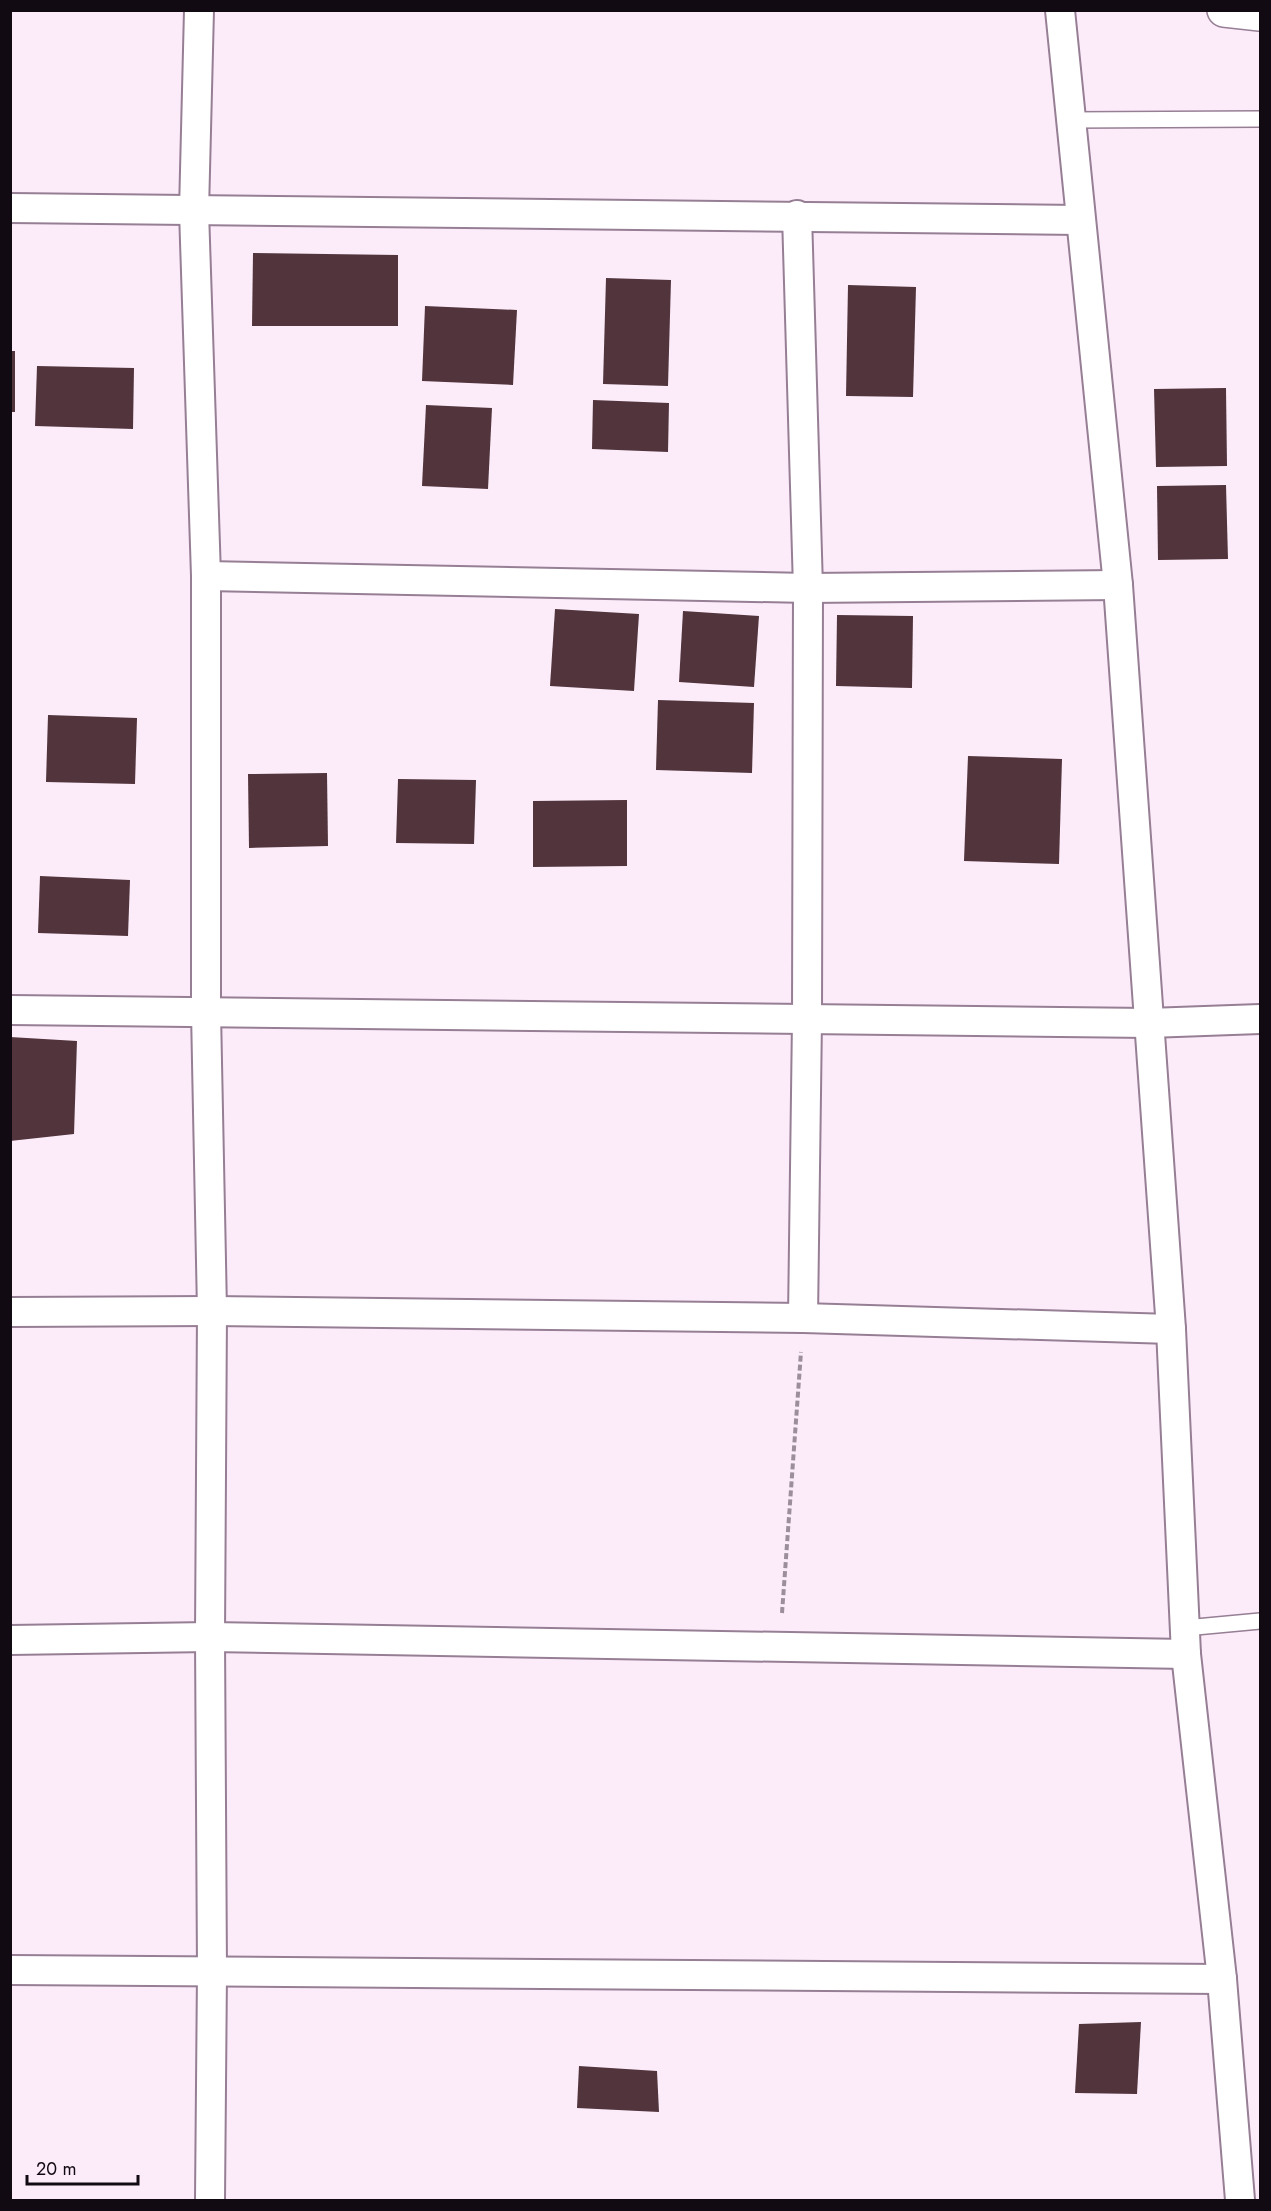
<svg xmlns="http://www.w3.org/2000/svg" width="1271" height="2211" font-family="Jost,sans-serif">
<style>
.building{fill:#51343c}
.lines{fill:none;stroke-linecap:round;stroke-linejoin:round}
.lane-casing{stroke:#967e94;stroke-width:18}
.street-casing{stroke:#967e94;stroke-width:32}
.highway-casing{stroke:#967e94;stroke-width:36}
.path{stroke:#9c8f9b;stroke-width:4;stroke-dasharray:6 3;stroke-linecap:butt}
.lane{stroke:#fff;stroke-width:15}
.street{stroke:#fff;stroke-width:28}
.highway{stroke:#fff;stroke-width:33}
</style>
<rect width="100%" height="100%" fill="#fcecfa"/>
<g class="building">
<path d="M253,253l145,2v71h-146z"/>
<path d="M606,278l65,2 -3,106 -65,-2z"/>
<path d="M848,285l68,2 -3,110 -67,-1z"/>
<path d="M425,306l92,4 -4,75 -91,-4z"/>
<rect x="10" y="351" width="5" height="61"/>
<path d="M37,366l97,2 -1,61 -98,-3z"/>
<path d="M1226,388l1,78 -71,1 -2,-78z"/>
<path d="M593,400l76,3 -1,49 -76,-3z"/>
<path d="M426,405l66,3 -4,81 -66,-3z"/>
<path d="M1226,485l2,74 -70,1 -1,-74z"/>
<path d="M555,609l84,5 -5,77 -84,-5z"/>
<path d="M683,611l76,5 -5,71 -75,-5z"/>
<path d="M837,615l76,1 -1,72 -76,-2z"/>
<path d="M658,700l96,3 -2,70 -96,-3z"/>
<path d="M48,715l89,3 -2,66 -89,-2z"/>
<path d="M968,756l94,3 -3,105 -95,-3z"/>
<path d="M327,773l1,73 -79,2 -1,-74z"/>
<path d="M398,779l78,1 -2,64 -78,-1z"/>
<path d="M627,800v66l-94,1v-66z"/>
<path d="M40,876l90,4 -2,56 -90,-3z"/>
<path d="M10,1037l67,4 -3,93 -64,7z"/>
<path d="M1141,2022l-4,72 -62,-1 4,-69z"/>
<path d="M579,2066l78,5 2,41 -82,-4z"/>
</g>
<g class="lines">
<g class="lane-casing">
<g id="lane">
<path d="M1071,120l189,-1"/>
<path d="M1185,1628l75,-7"/>
</g>
</g>
<g class="street-casing">
<g id="street">
<path d="M199,10l-5,201 12,365v436l6,299 -2,326 2,334 -2,229"/>
<path d="M1060,10l58,575 53,744 15,325 36,325 18,221"/>
<path d="M10,208c357,7 714,5 1070,12"/>
<path d="M797,215l11,373 -1,431 -4,299"/>
<path d="M206,576l602,12 310,-3"/>
<path d="M10,1010l1139,13 111,-4"/>
<path d="M10,1312l202,-1 591,7 368,11"/>
<path d="M10,1640l200,-3 976,17"/>
<path d="M10,1970l1212,9"/>
</g>
</g>
<g class="highway-casing">
<path id="highway" d="M1224,10l36,4"/>
</g>
<path class="path" d="M782,1613l19,-261"/>
<use href="#lane" class="lane"/>
<use href="#street" class="street"/>
<use href="#highway" class="highway"/>
</g>
<rect width="1271" height="2211" fill="none" stroke="#120a12" stroke-width="24"/>
<path d="M27 2175v9h111v-9" fill="none" stroke="#120a12" stroke-width="3"/>
<text x="36" y="2175" font-size="18" fill="#120a12" stroke="#fcecfa" stroke-width="4.5" paint-order="stroke">20 m</text>
</svg>
